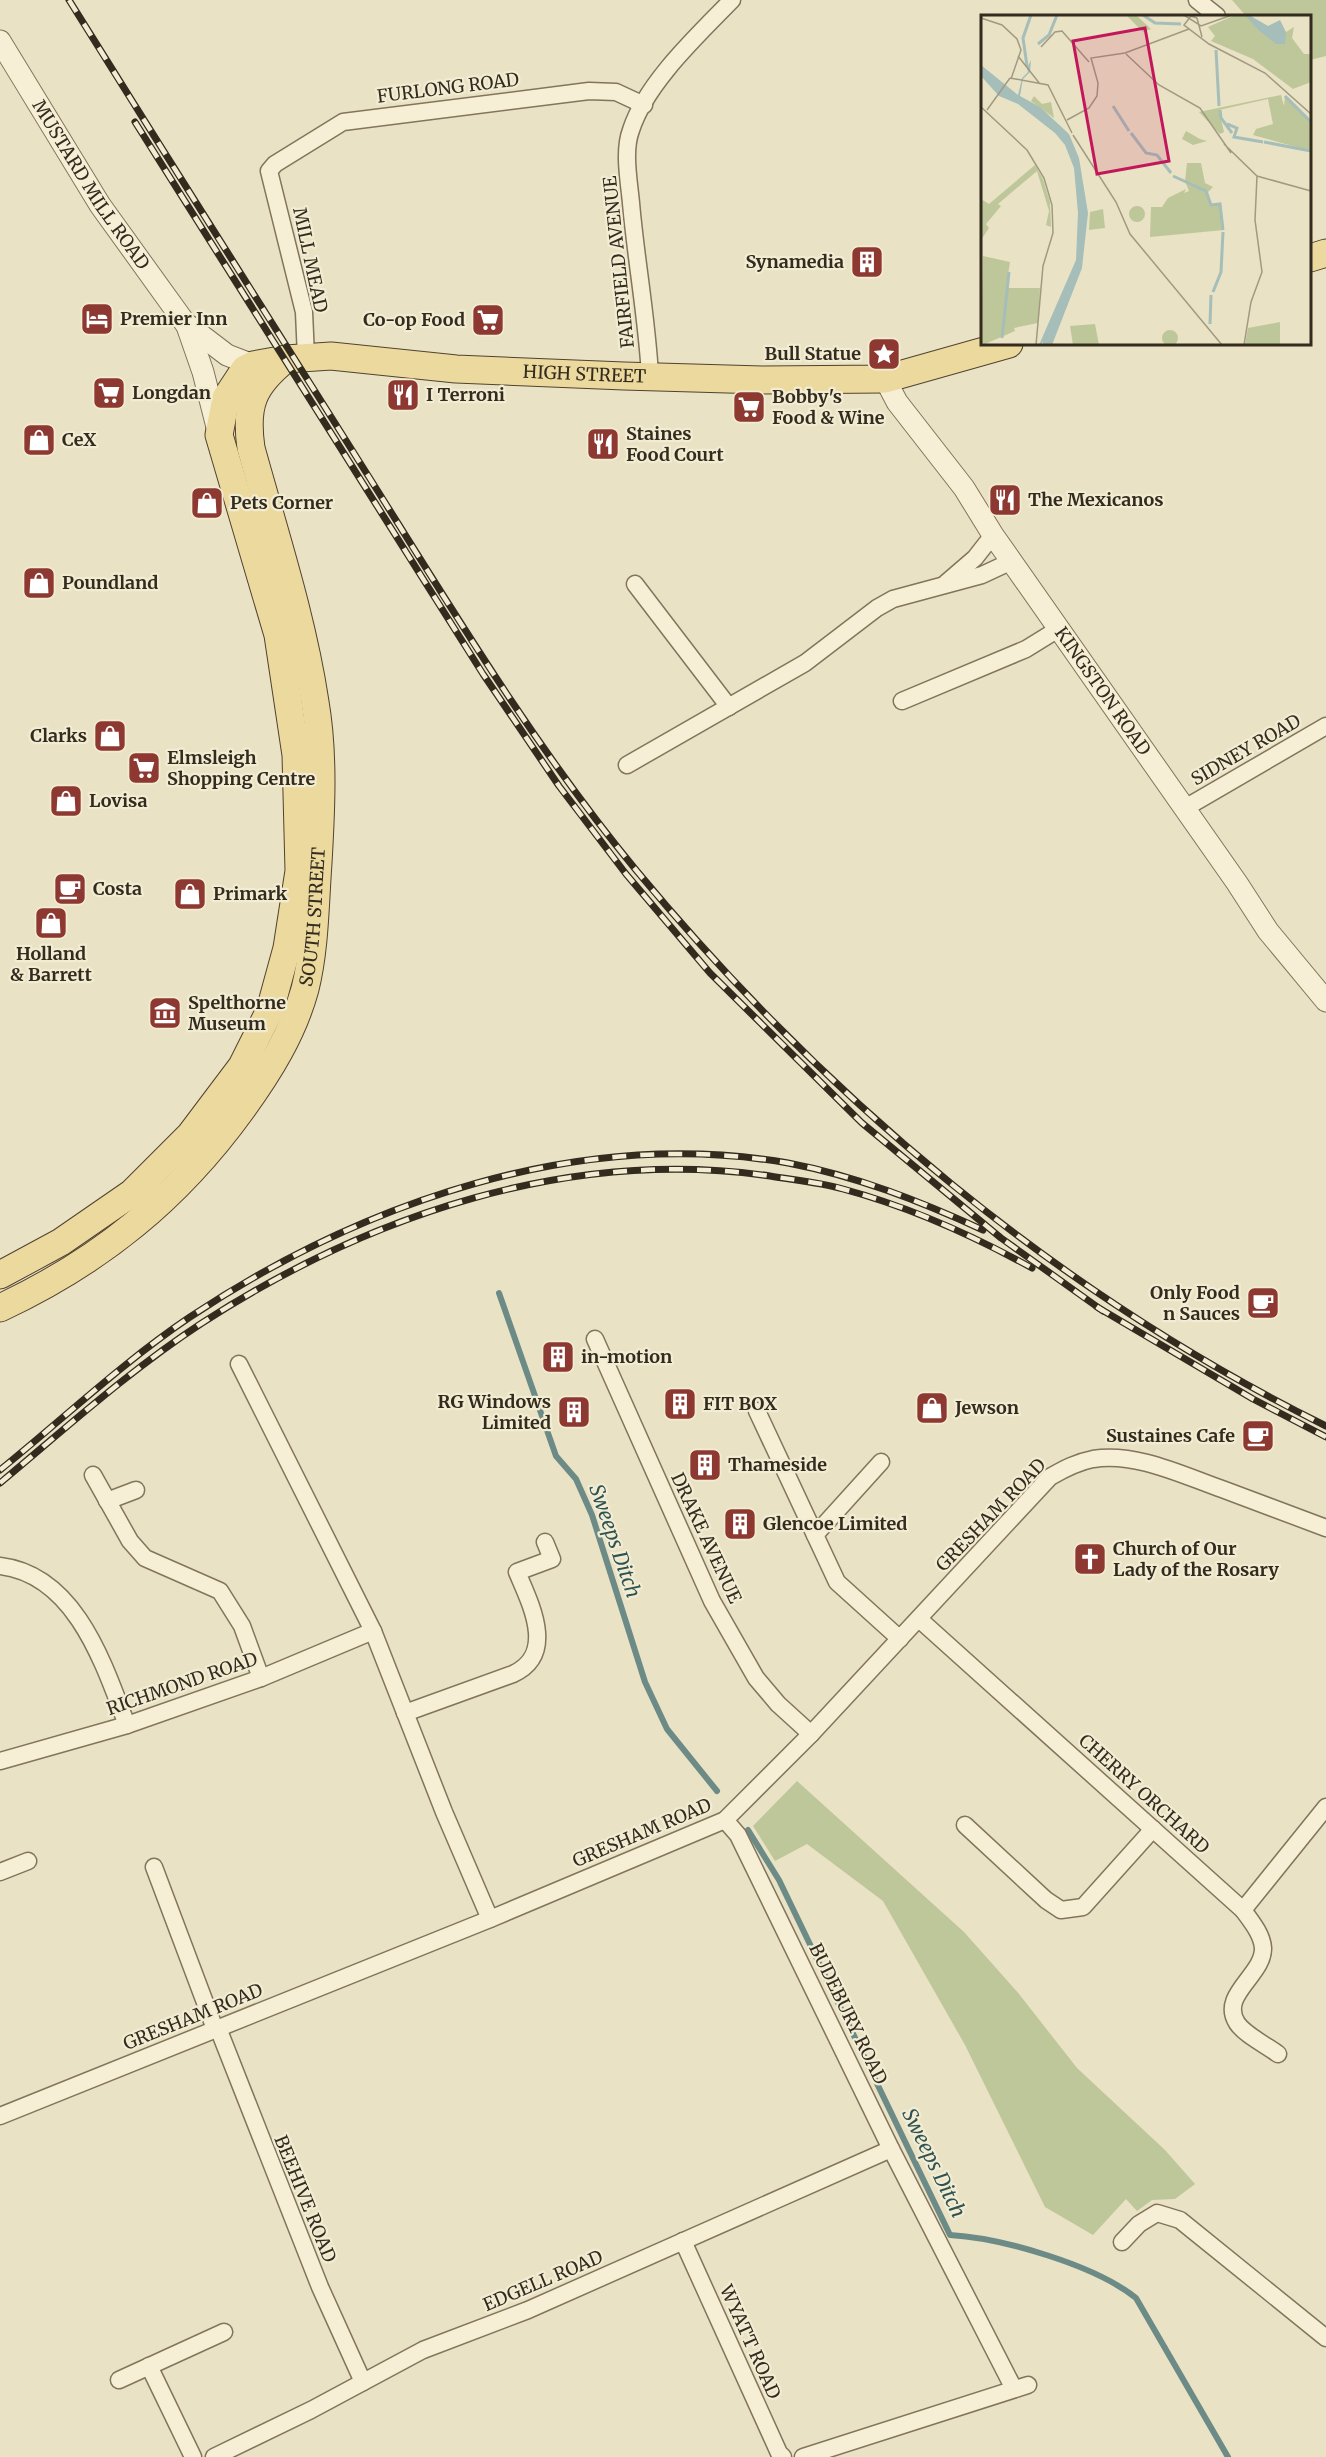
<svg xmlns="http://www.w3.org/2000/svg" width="1326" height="2457" font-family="Merriweather,serif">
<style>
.green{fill:#bec799}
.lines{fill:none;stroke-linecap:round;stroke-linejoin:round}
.stream{stroke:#6d8b86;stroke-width:6}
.minor-casing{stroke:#83745c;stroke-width:19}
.tertiary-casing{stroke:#83745c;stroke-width:23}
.primary-casing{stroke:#514230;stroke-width:29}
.minor{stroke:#f6efd6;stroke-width:16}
.tertiary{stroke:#f6efd6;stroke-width:21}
.primary{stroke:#ebd99e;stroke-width:27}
.rail-casing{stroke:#342b1f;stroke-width:7}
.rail{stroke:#f2ecd3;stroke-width:4.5;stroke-dasharray:14;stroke-linecap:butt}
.labels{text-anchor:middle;stroke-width:4.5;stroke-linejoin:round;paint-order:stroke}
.street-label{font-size:18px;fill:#342b1f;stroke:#f2ecd3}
.poi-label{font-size:18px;font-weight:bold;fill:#342b1f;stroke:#f2ecd3;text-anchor:start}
.water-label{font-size:20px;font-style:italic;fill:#2f5253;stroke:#f2ecd3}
.inset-river{fill:none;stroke:#a5beb9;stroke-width:3}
.inset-road{fill:none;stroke:#a19982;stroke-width:1.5}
.view{fill:#c2185b;fill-opacity:0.15;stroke:#c2185b;stroke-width:3}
.inset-edge{fill:none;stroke:#342b1f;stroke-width:3}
</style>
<rect width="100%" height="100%" fill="#eae2c4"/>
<g class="green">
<path d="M1232,0h94v56l-16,4v-44h-64z"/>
<path d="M797,1781l167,151 55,62 58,74 88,82 30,34 -20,15 -23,1 -15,11 -11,-12 -33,36 -48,-28 -80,-162 -82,-144 -76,-57 -32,17 -22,-35z"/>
</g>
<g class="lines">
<g class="stream">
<path d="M499,1293l57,163 20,23 16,36 53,167 22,47 50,62"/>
<path d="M748,1830l31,50 171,355c52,3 145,30 186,63l92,159"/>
</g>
<g class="minor-casing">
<g id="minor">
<path d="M1197,0l20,16"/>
<path d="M306,357l-2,-45 -35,-141 6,-7 68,-42 246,-31 27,1 28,13"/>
<path d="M650,376c-3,-58 -14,-115 -19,-173 -2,-22 -8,-52 0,-73 15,-47 67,-95 101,-130"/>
<path d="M946,583l29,-25 18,-23"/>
<path d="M635,584l94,123"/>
<path d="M902,701l124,-52 34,-21"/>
<path d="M627,765l178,-102 72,-55 16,-9 89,-24 30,-14"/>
<path d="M1185,808l141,-82"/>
<path d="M595,1339l117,262 44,77 22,26 33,30"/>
<path d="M239,1364l134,267 71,181 46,107"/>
<path d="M757,1411l80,171 63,57"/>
<path d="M93,1475l37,66 15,17 75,33 22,35 19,52"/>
<path d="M107,1501l29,-11"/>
<path d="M815,1535l66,-73"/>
<path d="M0,1566c76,9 104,99 127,159"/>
<path d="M919,1619l324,291 83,-103"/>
<path d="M405,1713l108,-39c44,-20 17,-71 4,-102l35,-13 -7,-17"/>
<path d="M0,1761l127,-36 134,-47 112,-47"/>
<path d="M725,1820l13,15 153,314 123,240"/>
<path d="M965,1825l81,75 15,10 22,-3 70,-78"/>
<path d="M154,1867l61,162"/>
<path d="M0,1872l28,-11"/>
<path d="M1243,1910c8,11 19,24 20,38 1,27 -44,47 -26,75 8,12 29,22 41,31"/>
<path d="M218,2028l102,259 43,95"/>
<path d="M0,2116l490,-197 235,-99 86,-86 239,-257c14,-8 27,-15 43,-18 43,-7 89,16 129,30 35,13 69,26 104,39"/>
<path d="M683,2241l96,212 4,4"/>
<path d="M1122,2242l17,-18 18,-11 23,7 146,118"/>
<path d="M149,2366l44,91"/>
<path d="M119,2380l105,-48"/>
<path d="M214,2457l97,-47 112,-60 105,-40 363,-161"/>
<path d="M803,2457l225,-72"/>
</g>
</g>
<g class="tertiary-casing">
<g id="tertiary">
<path id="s1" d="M0,41l100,164 85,118 42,32 26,10"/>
<path d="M187,326l16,46 15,59"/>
<path id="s2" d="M885,379l12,23 67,86 29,47 244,348 31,48 58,70"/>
</g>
</g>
<g class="primary-casing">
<g id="primary">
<path d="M1310,258l16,-5"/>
<path id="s3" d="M0,1275l61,-33 71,-49 58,-58 52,-69 28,-56 17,-62 12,-77 -3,-116 -18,-120 -59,-200 7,-37 19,-29 8,-4 33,-6 45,-3 125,13 168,7 138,4 123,-1 124,-35"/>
<path id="s4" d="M0,1308c100,-47 177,-109 242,-199 27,-37 51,-76 63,-120 10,-40 10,-85 13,-126 3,-52 6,-109 -3,-161 -13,-86 -41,-170 -64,-254 -6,-42 1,-62 35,-89"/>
</g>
</g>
<use href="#minor" class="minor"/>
<use href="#tertiary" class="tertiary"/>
<use href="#primary" class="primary"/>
<g class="rail-casing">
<g id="rail">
<path d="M69,0c101,162 203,323 305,485 82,131 163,265 262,385 190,229 423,424 690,556"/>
<path d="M135,122l348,552 76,112 67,88 84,99 152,150 139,115 102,73"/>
<path d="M1097,1307l156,92 73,38"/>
<path d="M0,1470c63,-51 123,-108 190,-153 173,-115 389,-190 598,-154 68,13 132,38 195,67"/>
<path d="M0,1483c66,-55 130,-113 202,-160 167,-108 367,-176 568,-147 24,4 49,6 73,13 67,18 129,46 189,79"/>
</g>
</g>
<use href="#rail" class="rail"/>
</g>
<defs>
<g id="building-square" transform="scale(1.725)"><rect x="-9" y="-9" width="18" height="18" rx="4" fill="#8d3831" stroke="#f2ecd3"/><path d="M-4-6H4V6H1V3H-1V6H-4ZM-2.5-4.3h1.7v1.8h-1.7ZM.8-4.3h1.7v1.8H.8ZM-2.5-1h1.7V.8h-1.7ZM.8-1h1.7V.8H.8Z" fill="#fff"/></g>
<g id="hotel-square" transform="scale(1.725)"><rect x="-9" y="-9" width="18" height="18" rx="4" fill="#8d3831" stroke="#f2ecd3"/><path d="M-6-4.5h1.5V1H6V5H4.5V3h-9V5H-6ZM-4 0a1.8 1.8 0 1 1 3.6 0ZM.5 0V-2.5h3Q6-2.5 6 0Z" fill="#fff"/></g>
<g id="supermarket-square" transform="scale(1.725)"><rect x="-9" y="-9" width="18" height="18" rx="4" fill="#8d3831" stroke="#f2ecd3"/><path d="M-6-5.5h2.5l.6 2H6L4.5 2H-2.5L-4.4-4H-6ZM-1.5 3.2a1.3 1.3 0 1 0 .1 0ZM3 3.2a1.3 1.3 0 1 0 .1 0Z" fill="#fff"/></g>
<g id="sight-square" transform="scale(1.725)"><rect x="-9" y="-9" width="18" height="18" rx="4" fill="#8d3831" stroke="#f2ecd3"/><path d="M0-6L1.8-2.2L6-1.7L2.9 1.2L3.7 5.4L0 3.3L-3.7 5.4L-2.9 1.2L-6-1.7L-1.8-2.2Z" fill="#fff"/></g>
<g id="restaurant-square" transform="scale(1.725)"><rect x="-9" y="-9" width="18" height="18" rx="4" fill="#8d3831" stroke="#f2ecd3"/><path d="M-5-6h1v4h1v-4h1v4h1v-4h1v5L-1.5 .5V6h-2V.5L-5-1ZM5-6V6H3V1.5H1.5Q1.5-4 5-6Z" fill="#fff"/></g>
<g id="shop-square" transform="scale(1.725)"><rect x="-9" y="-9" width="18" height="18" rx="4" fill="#8d3831" stroke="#f2ecd3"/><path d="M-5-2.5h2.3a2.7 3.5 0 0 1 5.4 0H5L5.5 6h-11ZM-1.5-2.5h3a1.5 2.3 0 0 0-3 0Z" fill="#fff"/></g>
<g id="cafe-square" transform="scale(1.725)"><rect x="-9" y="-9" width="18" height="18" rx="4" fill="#8d3831" stroke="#f2ecd3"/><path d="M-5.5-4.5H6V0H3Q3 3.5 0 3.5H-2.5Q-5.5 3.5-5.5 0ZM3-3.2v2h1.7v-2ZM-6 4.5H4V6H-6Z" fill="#fff"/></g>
<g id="museum-square" transform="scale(1.725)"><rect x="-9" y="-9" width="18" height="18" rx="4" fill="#8d3831" stroke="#f2ecd3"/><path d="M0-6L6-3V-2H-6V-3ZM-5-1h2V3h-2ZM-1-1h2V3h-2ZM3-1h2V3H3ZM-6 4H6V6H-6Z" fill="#fff"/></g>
<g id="church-square" transform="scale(1.725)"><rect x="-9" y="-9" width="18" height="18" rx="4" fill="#8d3831" stroke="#f2ecd3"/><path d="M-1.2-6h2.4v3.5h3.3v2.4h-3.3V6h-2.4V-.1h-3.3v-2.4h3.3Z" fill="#fff"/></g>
</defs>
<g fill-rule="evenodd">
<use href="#building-square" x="867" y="262"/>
<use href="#hotel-square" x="97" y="319"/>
<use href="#supermarket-square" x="488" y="320"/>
<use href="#sight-square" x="884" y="354"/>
<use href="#supermarket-square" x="109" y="393"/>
<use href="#restaurant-square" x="403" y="395"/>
<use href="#supermarket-square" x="749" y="407"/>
<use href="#shop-square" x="39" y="440"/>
<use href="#restaurant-square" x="603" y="444"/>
<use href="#restaurant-square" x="1005" y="500"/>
<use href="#shop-square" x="207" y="503"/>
<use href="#shop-square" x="39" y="583"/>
<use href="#shop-square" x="110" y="736"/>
<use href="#supermarket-square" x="144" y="768"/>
<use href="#shop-square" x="66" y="801"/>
<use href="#cafe-square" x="70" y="889"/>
<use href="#shop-square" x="190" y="894"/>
<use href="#shop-square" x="51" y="923"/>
<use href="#museum-square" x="165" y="1013"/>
<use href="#cafe-square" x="1263" y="1303"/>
<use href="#building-square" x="558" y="1357"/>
<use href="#building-square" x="680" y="1404"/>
<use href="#shop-square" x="932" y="1408"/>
<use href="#building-square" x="574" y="1412"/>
<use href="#cafe-square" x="1258" y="1436"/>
<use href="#building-square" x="705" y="1465"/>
<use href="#building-square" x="740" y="1524"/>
<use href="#church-square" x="1090" y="1559"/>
</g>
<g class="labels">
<g class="street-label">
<text transform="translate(448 88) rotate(-7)" y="6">FURLONG ROAD</text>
<text dy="6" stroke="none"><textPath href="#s1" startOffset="170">MUSTARD MILL ROAD</textPath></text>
<text transform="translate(310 260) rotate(78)" y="6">MILL MEAD</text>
<text transform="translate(619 262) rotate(-96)" y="6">FAIRFIELD AVENUE</text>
<text dy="6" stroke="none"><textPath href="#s3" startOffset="1389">HIGH STREET</textPath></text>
<text dy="6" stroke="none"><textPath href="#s2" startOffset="381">KINGSTON ROAD</textPath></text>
<text transform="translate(1246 750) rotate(-30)" y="6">SIDNEY ROAD</text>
<text dy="6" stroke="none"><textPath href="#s4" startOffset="526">SOUTH STREET</textPath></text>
<text transform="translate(991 1515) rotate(-46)" y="6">GRESHAM ROAD</text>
<text transform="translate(706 1538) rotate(65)" y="6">DRAKE AVENUE</text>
<text transform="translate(182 1684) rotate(-19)" y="6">RICHMOND ROAD</text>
<text transform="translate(1144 1794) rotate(42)" y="6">CHERRY ORCHARD</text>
<text transform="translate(642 1833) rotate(-23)" y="6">GRESHAM ROAD</text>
<text transform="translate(848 2014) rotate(64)" y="6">BUDEBURY ROAD</text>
<text transform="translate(193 2017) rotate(-22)" y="6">GRESHAM ROAD</text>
<text transform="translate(305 2199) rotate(68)" y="6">BEEHIVE ROAD</text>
<text transform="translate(543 2281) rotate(-23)" y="6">EDGELL ROAD</text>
<text transform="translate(750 2342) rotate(66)" y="6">WYATT ROAD</text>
</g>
<g class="poi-label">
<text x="844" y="268" text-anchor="end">Synamedia</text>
<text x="120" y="325">Premier Inn</text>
<text x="465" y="326" text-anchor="end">Co-op Food</text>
<text x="861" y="360" text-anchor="end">Bull Statue</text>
<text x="132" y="399">Longdan</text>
<text x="426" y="401">I Terroni</text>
<text x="772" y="403">Bobby's<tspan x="772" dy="21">Food &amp; Wine</tspan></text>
<text x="626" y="440">Staines<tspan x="626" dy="21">Food Court</tspan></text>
<text x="62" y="446">CeX</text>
<text x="1028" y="506">The Mexicanos</text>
<text x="230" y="509">Pets Corner</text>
<text x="62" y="589">Poundland</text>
<text x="87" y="742" text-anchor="end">Clarks</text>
<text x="167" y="764">Elmsleigh<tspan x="167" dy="21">Shopping Centre</tspan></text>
<text x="89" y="807">Lovisa</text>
<text x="93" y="895">Costa</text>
<text x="213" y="900">Primark</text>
<text x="51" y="960" text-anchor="middle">Holland<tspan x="51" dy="21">&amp; Barrett</tspan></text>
<text x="188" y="1009">Spelthorne<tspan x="188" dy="21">Museum</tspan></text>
<text x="1240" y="1299" text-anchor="end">Only Food<tspan x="1240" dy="21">n Sauces</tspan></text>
<text x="581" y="1363">in-motion</text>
<text x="551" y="1408" text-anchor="end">RG Windows<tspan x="551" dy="21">Limited</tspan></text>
<text x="703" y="1410">FIT BOX</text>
<text x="955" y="1414">Jewson</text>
<text x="1235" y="1442" text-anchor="end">Sustaines Cafe</text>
<text x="728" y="1471">Thameside</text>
<text x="763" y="1530">Glencoe Limited</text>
<text x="1113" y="1555">Church of Our<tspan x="1113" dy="21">Lady of the Rosary</tspan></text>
</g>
<g class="water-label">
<text transform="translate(615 1541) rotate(71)" y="7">Sweeps Ditch</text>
<text transform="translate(934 2163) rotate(64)" y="7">Sweeps Ditch</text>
</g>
</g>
<g transform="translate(981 15)">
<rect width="330" height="330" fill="#eae2c4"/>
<path d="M145,0h10l15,14 -8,3zM254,0h13l9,14 29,3 8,-5 -2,11 12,16h7v28l-18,7 -40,-30 -42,-18 4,-5 -7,-9zM300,80l3,11 1,-10 26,27v28l-58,-16 3,-6 17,-5 -5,-25 -49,11 5,22 -4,2 -21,-22zM53,81l8,8 9,-2 3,16 -23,-17zM205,116l14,8 7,2 -14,4 -11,-6zM206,148h14l4,20 8,4 -5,5 3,13h10l3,25 -74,7 1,-30h11l6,-9 18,-9 -2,4 5,-2 -4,-10zM54,150l8,14 7,23 1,25 -5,-2 3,-14 -12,-40 -39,33 3,2 -15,18 3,4 -8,12v-41l8,5zM148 199a8 8 0 1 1 16 0a8 8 0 1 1-16 0ZM122,194l2,19 -16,2 1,-18zM2,241l27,6 -4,26h34l-2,35 -24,5 1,3 -30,13 -4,-1zM299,307v23h-35l3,-17zM114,309l4,21h-26l-3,-19zM181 323a8 8 0 1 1 16 0a8 8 0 1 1-16 0Z" fill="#bec799"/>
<path d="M268,0l19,11 12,-6 6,12 -1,12h-9l-19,-15 -11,-13zM50,45l-1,12 -7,7 -3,17 20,11 29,27 10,24 9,55 -6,55 -30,77h-9v-4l-1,3 -3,1 37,-85 2,-47 -4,-45 -9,-23 -10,-12 -37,-29 -19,-8 -18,-20v-11l37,30 4,-17 6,-6 -2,-10 2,4z" fill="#a5beb9"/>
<path class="inset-river" d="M162,0l12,8 26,1M57,29l11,-9 8,-20M235,35l3,56M46,51l-4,-28 8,-23M304,81l26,26M132,91l16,25M239,95l1,8 11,15M246,109l10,4 -3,9 29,5M150,118l15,20 11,2 14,18M283,127l47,9M192,161l33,15 5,14 9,-1 3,26M232,277l8,-20 2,-40M229,309l1,-29M21,323l7,-66"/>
<path class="inset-road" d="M203,0l17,11 31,-11M0,3l21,7 15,14 4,11 -10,29M216,3l-6,-2 -7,9 25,19 56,29 46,41M216,3l5,19M60,32l14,-15 7,-1 27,31M145,39l33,31 41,23 31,45M37,41l22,28M29,63l38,7 24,48M0,92l46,43 17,28 8,27 1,28 -10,33 -7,79M6,95l23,-32M86,105l22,-12 8,-12 1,-13 -7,-25 34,-5 64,-24M92,120l43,67 14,32 92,111M243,129l33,32 54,15M263,330l7,-43 11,-30 -7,-52 2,-44"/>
<path class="view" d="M164,13l24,133 -72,13 -24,-133z"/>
<rect width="330" height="330" class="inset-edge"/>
</g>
</svg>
